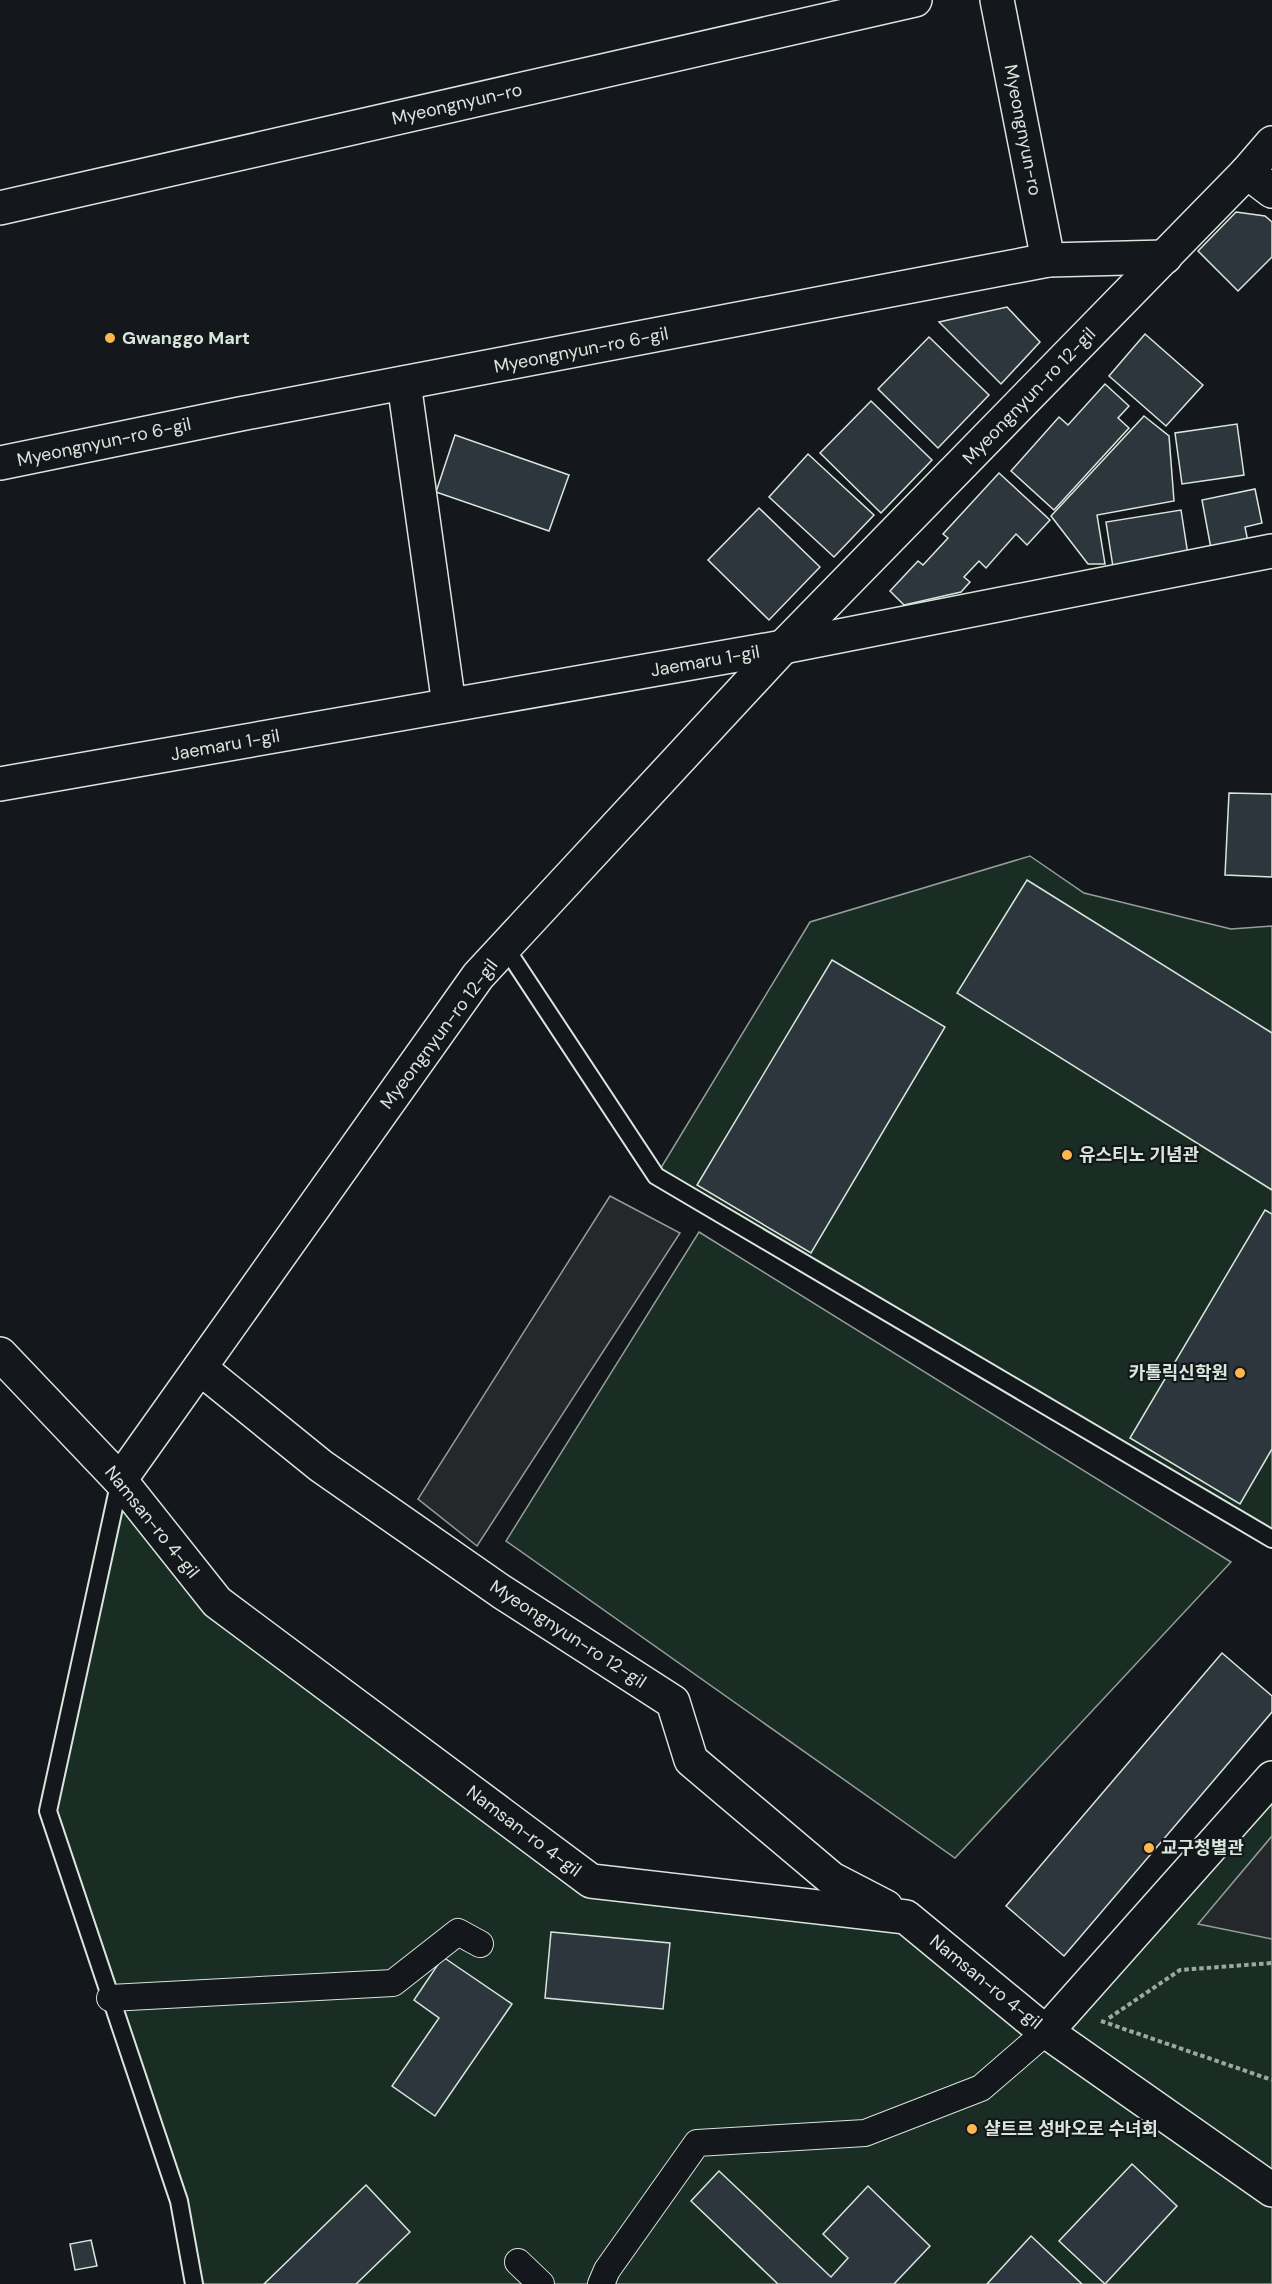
<svg xmlns="http://www.w3.org/2000/svg" width="1272" height="2284" font-family="'DM Sans','Noto Sans KR',sans-serif">
<style>
.green{fill:#1a2d24;stroke:#939e99;stroke-width:1.5}
.parking{fill:#24282b;stroke:#939e99;stroke-width:1.5}
.building{fill:#2c363c;stroke:#d8e6dc;stroke-width:1.5}
.lines{fill:none;stroke-linecap:round;stroke-linejoin:round}
.service-casing{stroke:#d8e6dc;stroke-width:20}
.pedestrian-casing{stroke:#d8e6dc;stroke-width:28}
.minor-casing{stroke:#d8e6dc;stroke-width:36}
.tertiary-casing{stroke:#d8e6dc;stroke-width:36}
.path{stroke:#9da8a2;stroke-width:4;stroke-dasharray:4.5 3;stroke-linecap:butt}
.service{stroke:#14181c;stroke-width:16}
.pedestrian{stroke:#14181c;stroke-width:26}
.minor{stroke:#14181c;stroke-width:33}
.tertiary{stroke:#14181c;stroke-width:33}
.poi-dot{fill:#ffb74d;stroke:#14181c;stroke-width:2}
.labels{text-anchor:middle;stroke-width:4.5;stroke-linejoin:round;paint-order:stroke}
.street-label{font-size:18px;fill:#d8e6dc;stroke:#14181c}
.poi-label{font-size:18px;font-weight:bold;fill:#d8e6dc;stroke:#14181c;text-anchor:start}
</style>
<rect width="100%" height="100%" fill="#14181c"/>
<g class="green">
<path d="M1030,856l54,37 147,36 41,-3v613l-616,-363 154,-254z"/>
<path d="M699,1232l532,330 -276,296 -449,-317z"/>
<path d="M120,1480l97,122 374,279 315,36 146,108 220,-248v507h-1078l-15,-83 -131,-390z"/>
</g>
<g class="parking">
<path d="M610,1196l70,37 -203,313 -59,-47z"/>
<path d="M1272,1836v103l-74,-15z"/>
</g>
<g class="building">
<path d="M1236,212l29,4 7,6v35l-34,34 -40,-40z"/>
<path d="M1007,307l33,35 -39,42 -62,-62z"/>
<path d="M1145,334l58,51 -37,41 -57,-50z"/>
<path d="M929,337l60,58 -51,53 -60,-59z"/>
<path d="M1105,384l24,22 -11,12 11,10 -75,82 -43,-39 48,-54 9,8z"/>
<path d="M871,401l61,59 -51,53 -61,-60z"/>
<path d="M1144,416l25,20 5,65 -77,14 8,49h-17l-37,-48z"/>
<path d="M1237,424l7,51 -62,9 -7,-51z"/>
<path d="M455,435l114,40 -20,56 -113,-39z"/>
<path d="M808,454l66,61 -40,42 -65,-60z"/>
<path d="M999,473l51,47 -23,25 -11,-11 -30,34 -7,-7 -15,16 6,5 -9,10 -57,13 -14,-14 28,-30 5,4 25,-27 -5,-4z"/>
<path d="M1255,489l7,34 -17,4 4,20 -37,7 -10,-54z"/>
<path d="M759,508l61,59 -51,53 -61,-60z"/>
<path d="M1181,510l7,45 -75,12 -7,-45z"/>
<path d="M1229,793l43,1v83l-47,-2z"/>
<path d="M1027,880l245,153v157l-315,-197z"/>
<path d="M832,960l113,67 -134,226 -114,-68z"/>
<path d="M1265,1210l7,4v235l-32,55 -110,-66z"/>
<path d="M1222,1653l50,43v16l-208,244 -58,-50z"/>
<path d="M551,1932l119,11 -7,66 -118,-11z"/>
<path d="M443,1957l69,47 -77,112 -43,-30 47,-68 -25,-18z"/>
<path d="M1132,2164l45,42 -72,78 -46,-43z"/>
<path d="M719,2171l112,106 17,-19 -25,-24 45,-48 62,60 -36,38h-116l-87,-83z"/>
<path d="M366,2185l44,47 -54,52h-92z"/>
<path d="M1031,2236l51,48h-95z"/>
<path d="M91,2240l6,26 -22,4 -5,-26z"/>
</g>
<g class="lines">
<g class="service-casing">
<g id="service">
<path d="M505,947l151,229 616,363"/>
<path d="M120,1480l-72,331 131,390 15,83"/>
</g>
</g>
<g class="pedestrian-casing">
<g id="pedestrian">
<path d="M110,1998l283,-15 65,-51 22,12"/>
<path d="M518,2262l23,22"/>
<path d="M601,2284l6,-14 90,-127 168,-10 116,-45 66,-57"/>
</g>
</g>
<g class="minor-casing">
<g id="minor">
<path d="M997,0l51,260"/>
<path d="M1247,172l25,19"/>
<path d="M404,383l45,322"/>
<path d="M0,463l240,-49 808,-154 117,-3"/>
<path d="M0,784l783,-137 489,-96"/>
<path d="M0,1354l120,126 97,122 374,279 315,36 131,108 235,165"/>
<path d="M200,1368l121,98 181,126 171,110 18,58 141,119 54,28"/>
<path d="M120,1480l358,-504 305,-329 464,-475 25,-29"/>
<path d="M1047,2031l225,-253"/>
</g>
</g>
<g class="tertiary-casing">
<path id="tertiary" d="M0,208l915,-208"/>
</g>
<g class="path">
<path d="M1109,2018l71,-48 92,-7"/>
<path d="M1101,2021l171,59"/>
</g>
<use href="#service" class="service"/>
<use href="#pedestrian" class="pedestrian"/>
<use href="#minor" class="minor"/>
<use href="#tertiary" class="tertiary"/>
</g>
<g class="poi-dot">
<circle cx="110" cy="338" r="6"/>
<circle cx="1067" cy="1155" r="6"/>
<circle cx="1240" cy="1373" r="6"/>
<circle cx="1149" cy="1848" r="6"/>
<circle cx="972" cy="2129" r="6"/>
</g>
<g class="labels">
<g class="street-label">
<text transform="translate(457 104) rotate(-13)" y="6">Myeongnyun-ro</text>
<text transform="translate(1023 130) rotate(79)" y="6">Myeongnyun-ro</text>
<text transform="translate(581 350) rotate(-11)" y="6">Myeongnyun-ro 6-gil</text>
<text transform="translate(1029 396) rotate(-46)" y="6">Myeongnyun-ro 12-gil</text>
<text transform="translate(104 442) rotate(-12)" y="6">Myeongnyun-ro 6-gil</text>
<text transform="translate(705 661) rotate(-10)" y="6">Jaemaru 1-gil</text>
<text transform="translate(225 745) rotate(-10)" y="6">Jaemaru 1-gil</text>
<text transform="translate(439 1034) rotate(-53)" y="6">Myeongnyun-ro 12-gil</text>
<text transform="translate(152 1522) rotate(51)" y="6">Namsan-ro 4-gil</text>
<text transform="translate(568 1634) rotate(33)" y="6">Myeongnyun-ro 12-gil</text>
<text transform="translate(524 1831) rotate(37)" y="6">Namsan-ro 4-gil</text>
<text transform="translate(986 1982) rotate(39)" y="6">Namsan-ro 4-gil</text>
</g>
<g class="poi-label">
<text x="122" y="344">Gwanggo Mart</text>
<text x="1079" y="1161">유스티노 기념관</text>
<text x="1228" y="1379" text-anchor="end">카톨릭신학원</text>
<text x="1161" y="1854">교구청별관</text>
<text x="984" y="2135">샬트르 성바오로 수녀회</text>
</g>
</g>
</svg>
